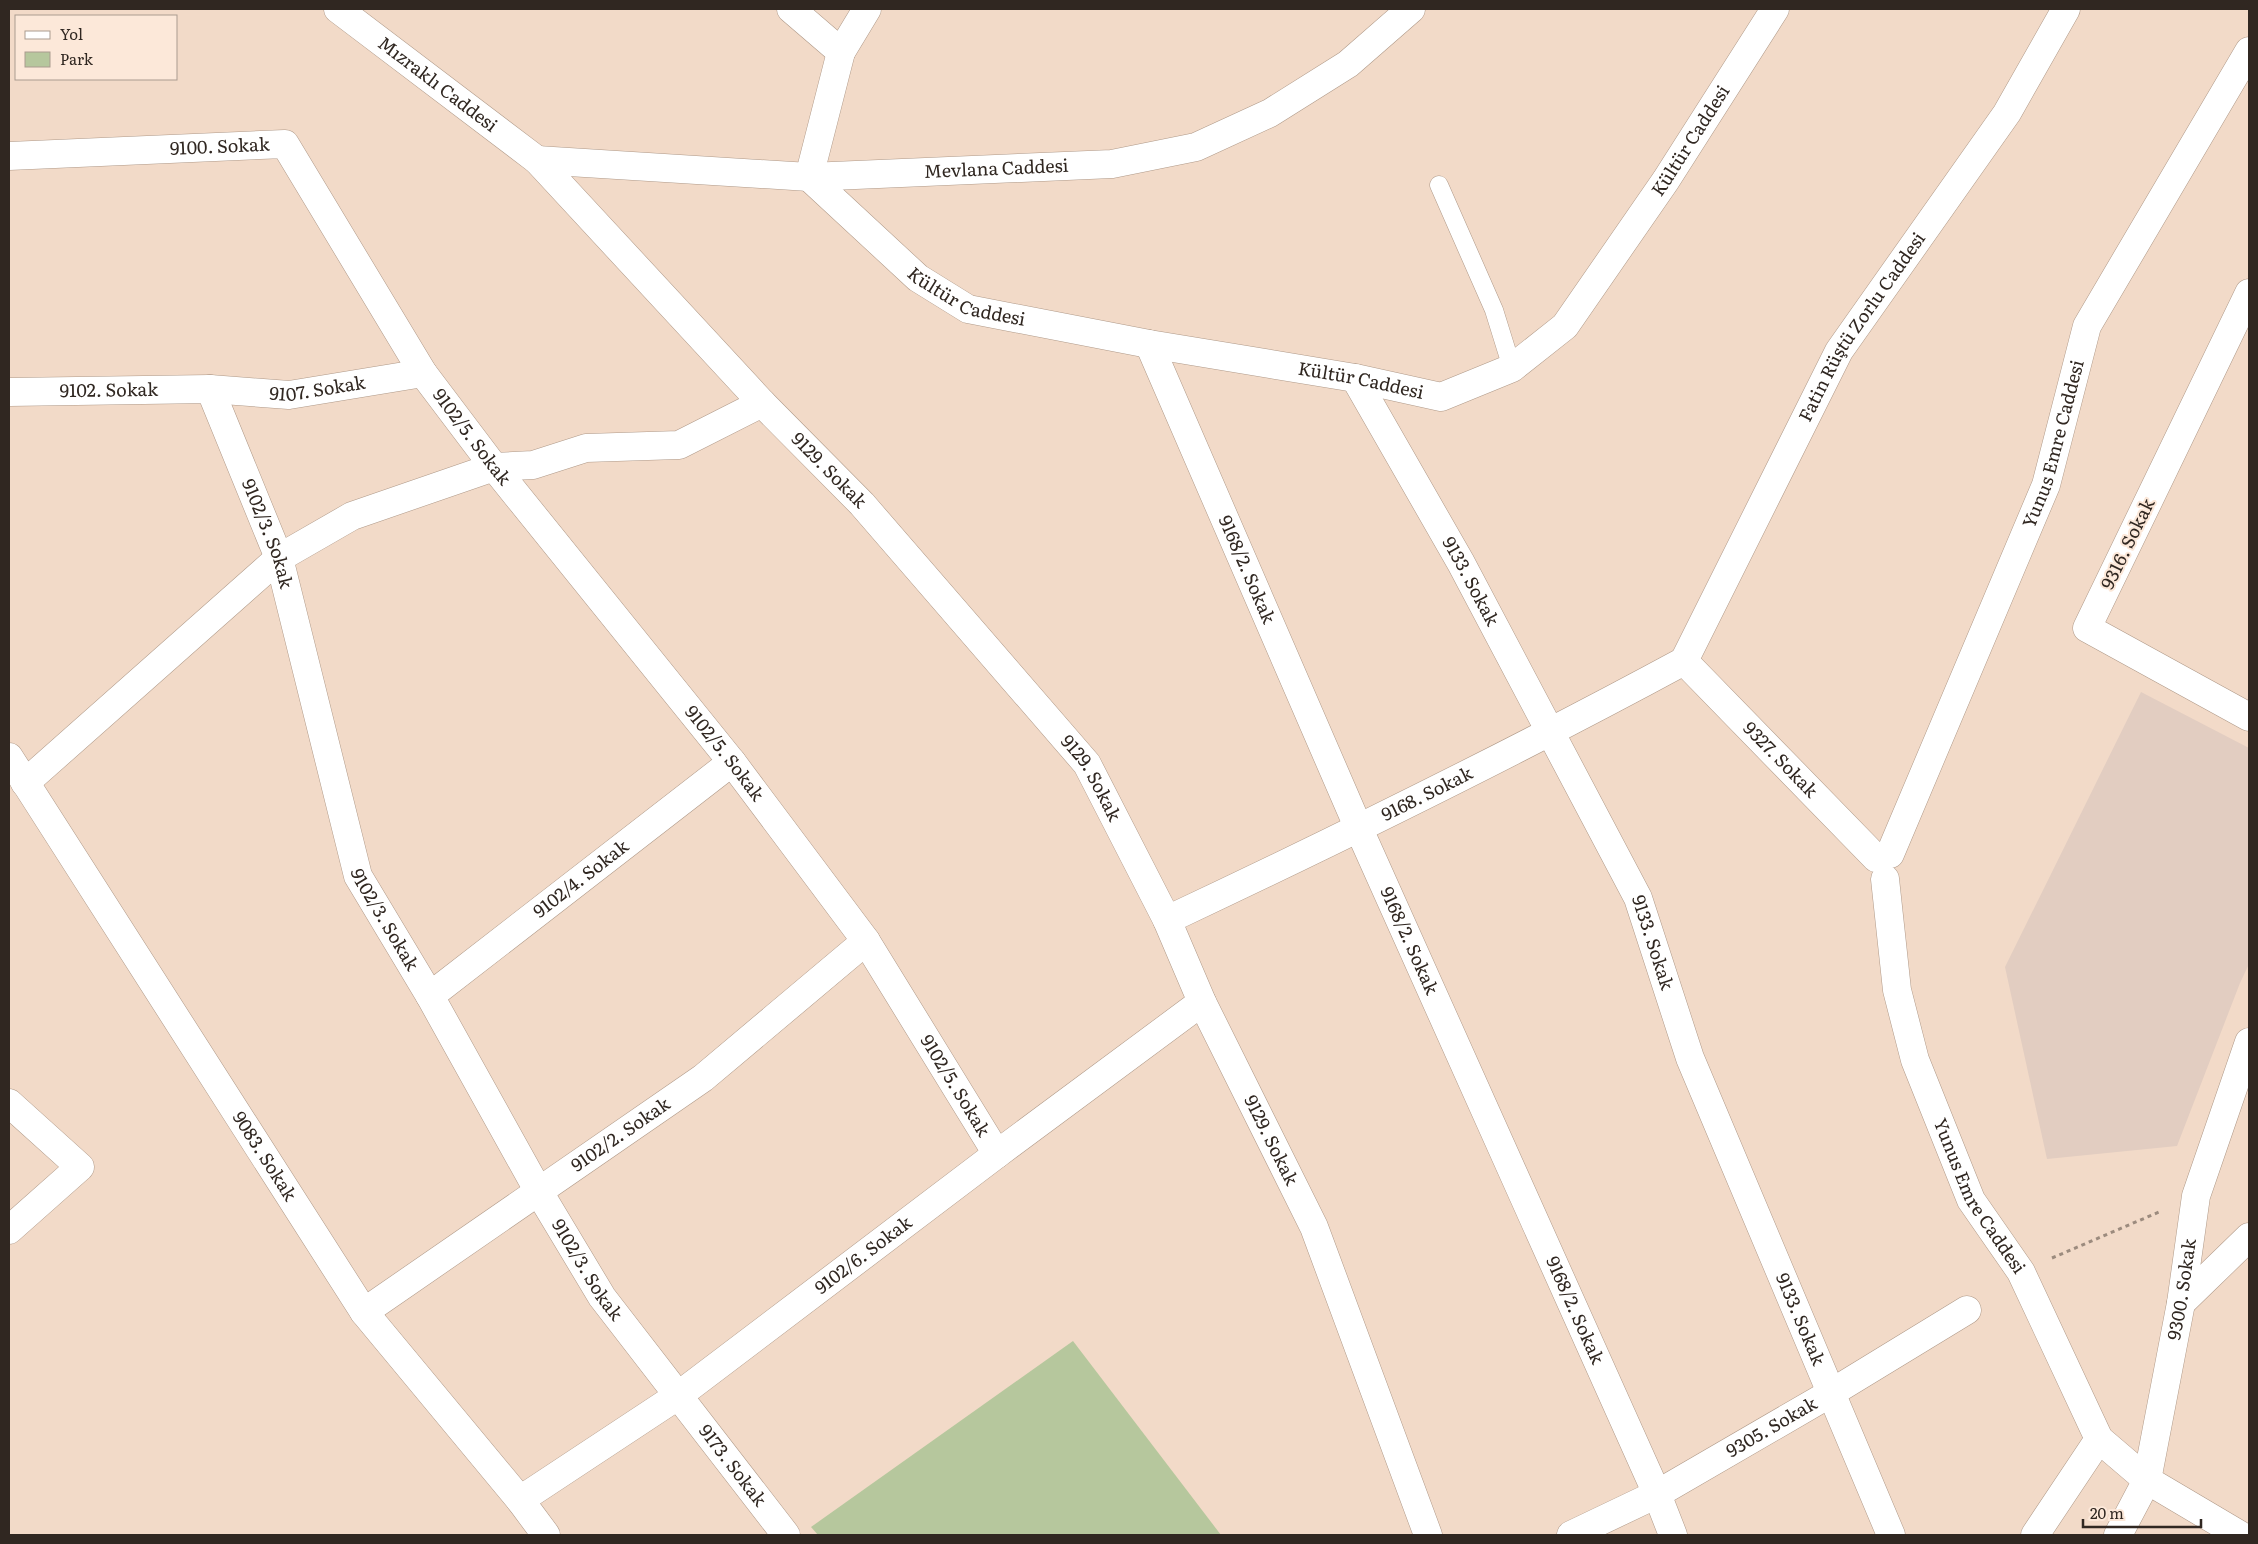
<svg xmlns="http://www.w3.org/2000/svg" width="2258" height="1544" font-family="Literata,serif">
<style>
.education{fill:#e2cdc1}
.green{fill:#b6c79d}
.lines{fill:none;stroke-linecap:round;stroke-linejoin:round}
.lane-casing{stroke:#af9988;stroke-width:19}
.street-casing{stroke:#af9988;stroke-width:29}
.secondary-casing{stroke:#af9988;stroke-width:29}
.path{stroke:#9c8b7e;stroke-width:3;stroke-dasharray:4 4;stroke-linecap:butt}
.lane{stroke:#fff;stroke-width:18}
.street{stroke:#fff;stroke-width:28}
.secondary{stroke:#fff;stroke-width:28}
.labels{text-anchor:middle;stroke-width:4;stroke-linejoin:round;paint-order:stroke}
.street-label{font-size:18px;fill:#302721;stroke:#fce8d9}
</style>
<rect width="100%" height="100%" fill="#f2dac8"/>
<path class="education" d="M2141,692l108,56v216l-9,19 -63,163 -130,13 -42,-192z"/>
<path class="green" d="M1073,1341l148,194h-403l-7,-8z"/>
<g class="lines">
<g class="lane-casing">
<path id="lane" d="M1439,185l55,125 18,58"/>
</g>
<g class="street-casing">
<g id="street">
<path d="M791,9l50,43"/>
<path id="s1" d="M867,9l-26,43 -32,125 109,101 50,31 181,35 206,34 86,19 71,-29 53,-42 101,-146 109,-171"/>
<path id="s2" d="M9,156l276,-12 138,229 71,94 238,295 134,179 131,213"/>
<path d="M2249,293l-162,335 162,89"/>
<path id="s3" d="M1149,344l210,485 298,665 16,41"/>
<path id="s4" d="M1355,378l106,185 177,335 52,160 201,477"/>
<path id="s5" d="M210,389l69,169 79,318 72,120 109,196 63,105 184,238"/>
<path id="s6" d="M9,392l201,-3 79,6 134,-22"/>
<path id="s7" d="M1684,661l155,-310 168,-238 59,-104"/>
<path id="s8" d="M1684,661l192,197"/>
<path d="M25,783l254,-225 73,-42 142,-49 39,-2 53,-17 93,-3 83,-42"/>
<path id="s9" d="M1167,920c174,-82 347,-167 517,-259"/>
<path id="s10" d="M430,996l302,-234"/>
<path d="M9,1103l71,64 -71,63"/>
<path d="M2181,1303l68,-66"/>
<path id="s11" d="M364,1312l339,-234 163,-137"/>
<path d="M2147,1480l93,55"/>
<path id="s12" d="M520,1500l159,-105 318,-241 205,-152"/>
<path id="s13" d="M1571,1535l86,-41 174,-101 136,-83"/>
<path d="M2035,1535l64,-96"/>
</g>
</g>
<g class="secondary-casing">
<g id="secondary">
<path id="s14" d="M338,9l199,151 225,243 100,101 225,260 80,156 35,82 112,225 114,308"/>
<path id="s15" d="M537,160l272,17 303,-13 84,-17 74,-34 78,-49 63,-55"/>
<path id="s16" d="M9,757l355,555 156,188 26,35"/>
<path id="s17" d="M1890,854l156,-369 41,-159 162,-275"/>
<path id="s18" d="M1885,879l12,111 18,70 56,140 50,72 78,167 48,41"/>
<path id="s19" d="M2118,1535l29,-55 34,-177 15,-107 53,-154"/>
</g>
</g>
<path class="path" d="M2052,1258l107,-46"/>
<use href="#lane" class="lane"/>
<use href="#street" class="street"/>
<use href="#secondary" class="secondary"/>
</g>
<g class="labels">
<g class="street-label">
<text dy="6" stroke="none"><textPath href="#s14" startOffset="125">Mızraklı Caddesi</textPath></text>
<text dy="6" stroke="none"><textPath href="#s1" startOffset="1236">Kültür Caddesi</textPath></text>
<text dy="6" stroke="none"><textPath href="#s2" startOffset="211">9100. Sokak</textPath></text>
<text dy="6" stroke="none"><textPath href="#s15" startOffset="460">Mevlana Caddesi</textPath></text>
<text dy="6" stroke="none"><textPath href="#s1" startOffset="381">Kültür Caddesi</textPath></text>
<text dy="6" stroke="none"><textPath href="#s7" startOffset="379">Fatin Rüştü Zorlu Caddesi</textPath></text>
<text dy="6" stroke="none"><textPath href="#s1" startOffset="786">Kültür Caddesi</textPath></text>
<text dy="6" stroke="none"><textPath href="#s6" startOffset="309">9107. Sokak</textPath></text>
<text dy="6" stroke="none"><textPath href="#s6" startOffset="100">9102. Sokak</textPath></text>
<text dy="6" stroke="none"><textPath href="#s2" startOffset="624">9102/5. Sokak</textPath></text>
<text dy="6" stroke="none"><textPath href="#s17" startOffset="442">Yunus Emre Caddesi</textPath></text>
<text dy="6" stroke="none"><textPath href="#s14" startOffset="676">9129. Sokak</textPath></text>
<text dy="6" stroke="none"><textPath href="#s5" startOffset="156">9102/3. Sokak</textPath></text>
<text transform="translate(2128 544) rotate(-64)" y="6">9316. Sokak</text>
<text dy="6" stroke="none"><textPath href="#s3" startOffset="246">9168/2. Sokak</textPath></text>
<text dy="6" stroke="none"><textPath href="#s4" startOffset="234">9133. Sokak</textPath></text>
<text dy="6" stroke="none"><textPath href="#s2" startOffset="1029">9102/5. Sokak</textPath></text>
<text dy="6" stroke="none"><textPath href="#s8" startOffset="138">9327. Sokak</textPath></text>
<text dy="6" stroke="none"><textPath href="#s14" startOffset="1081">9129. Sokak</textPath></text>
<text dy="6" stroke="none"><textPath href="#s9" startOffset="289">9168. Sokak</textPath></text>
<text dy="6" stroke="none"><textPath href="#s10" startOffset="191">9102/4. Sokak</textPath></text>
<text dy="6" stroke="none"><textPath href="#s5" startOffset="561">9102/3. Sokak</textPath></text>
<text dy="6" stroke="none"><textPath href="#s3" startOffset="651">9168/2. Sokak</textPath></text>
<text dy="6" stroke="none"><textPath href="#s4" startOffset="639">9133. Sokak</textPath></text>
<text dy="6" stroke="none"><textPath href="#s2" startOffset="1434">9102/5. Sokak</textPath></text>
<text dy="6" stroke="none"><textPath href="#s11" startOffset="312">9102/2. Sokak</textPath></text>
<text dy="6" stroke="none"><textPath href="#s14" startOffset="1486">9129. Sokak</textPath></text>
<text dy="6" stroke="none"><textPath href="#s16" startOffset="474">9083. Sokak</textPath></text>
<text dy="6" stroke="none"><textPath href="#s18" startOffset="335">Yunus Emre Caddesi</textPath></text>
<text dy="6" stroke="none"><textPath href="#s12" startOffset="422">9102/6. Sokak</textPath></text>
<text dy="6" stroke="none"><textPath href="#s5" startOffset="966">9102/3. Sokak</textPath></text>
<text dy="6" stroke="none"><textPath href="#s19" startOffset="256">9300. Sokak</textPath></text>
<text dy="6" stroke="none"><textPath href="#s3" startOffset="1056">9168/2. Sokak</textPath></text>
<text dy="6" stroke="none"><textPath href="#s4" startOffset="1044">9133. Sokak</textPath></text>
<text dy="6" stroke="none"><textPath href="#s13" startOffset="228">9305. Sokak</textPath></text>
<text dy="6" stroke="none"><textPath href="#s5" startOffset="1210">9173. Sokak</textPath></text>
</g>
</g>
<rect width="2258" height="1544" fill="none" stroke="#302721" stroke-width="20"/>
<rect x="15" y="15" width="162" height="65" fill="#fce8d9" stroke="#aa9b8f"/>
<rect x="25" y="31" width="25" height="8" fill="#ffffff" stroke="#aa9b8f"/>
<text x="60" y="40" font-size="15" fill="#302721">Yol</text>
<rect x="25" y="52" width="25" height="15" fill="#b6c79d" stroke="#aa9b8f"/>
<text x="60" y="65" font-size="15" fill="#302721">Park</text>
<path d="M2083 1519v8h118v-8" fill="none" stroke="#302721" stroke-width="2.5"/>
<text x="2090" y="1519" font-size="15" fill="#302721" stroke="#fce8d9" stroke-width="4" paint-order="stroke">20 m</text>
</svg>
